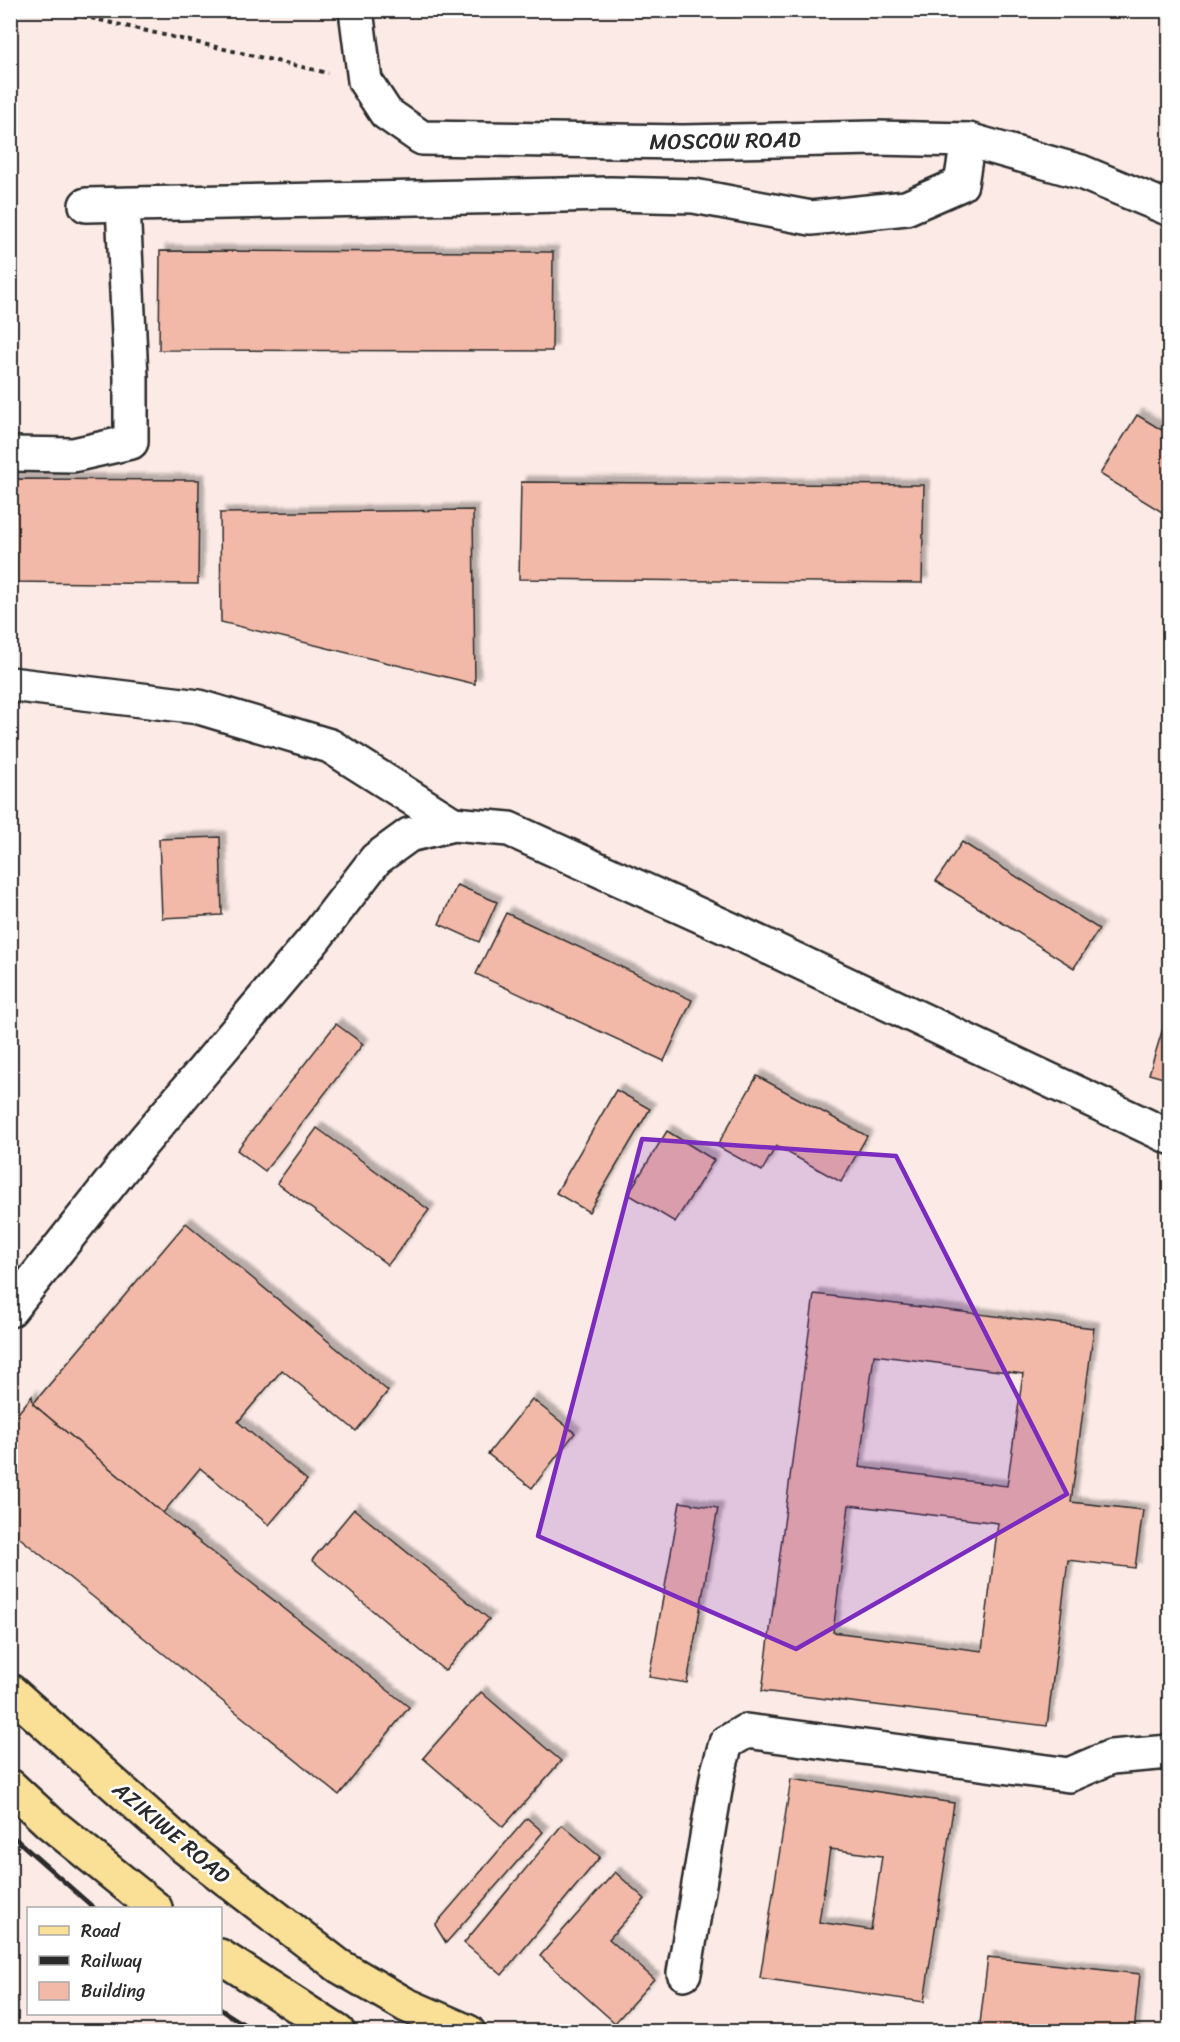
<svg xmlns="http://www.w3.org/2000/svg" width="1180" height="2042" font-family="Sriracha,sans-serif">
<style>
.built{fill:#fbeae5;fill-rule:evenodd}
.building{fill:#f2b9a8;stroke:#2b2b2b;stroke-width:1.5;fill-rule:evenodd;filter:url(#shadow)}
.lines{fill:none;stroke-linecap:round;stroke-linejoin:round}
.minor-casing{stroke:#2b2b2b;stroke-width:38}
.major-casing{stroke:#2b2b2b;stroke-width:38}
.path{stroke:#2b2b2b;stroke-width:4;stroke-dasharray:4.5 4.5;stroke-linecap:butt}
.minor{stroke:#fff;stroke-width:33}
.major{stroke:#fadf96;stroke-width:33}
.rail{stroke:#2b2b2b;stroke-width:4.5}
.marked{fill:#7b2cbf;fill-opacity:0.2;stroke:#7b2cbf;stroke-width:4.5;stroke-linejoin:round}
.labels{text-anchor:middle;stroke-width:5;stroke-linejoin:round;paint-order:stroke}
.street-label{font-size:22px;fill:#2b2b2b;stroke:#fff}
</style>
<defs>
<filter id="shadow"><feDropShadow dx="5.5" dy="-5.5" stdDeviation="1.5" flood-color="#0004"/></filter>
</defs>
<rect width="100%" height="100%" fill="#fff"/>
<filter id="ink" filterUnits="userSpaceOnUse"><feTurbulence type="fractalNoise" baseFrequency=".0167" numOctaves="2"/><feDisplacementMap in="SourceGraphic" scale="12" xChannelSelector="R" yChannelSelector="G"/><feConvolveMatrix kernelMatrix="1 2 1 2 8 2 1 2 1" color-interpolation-filters="sRGB"/></filter>
<g filter="url(#ink)">
<path class="built" d="M11,11h1158v2020l-1158,1zM28,1908h192v106h-192z"/>
<g class="building">
<path d="M160,251l393,1 -1,99 -393,-1z"/>
<path d="M1137,415l33,20v82l-70,-43z"/>
<path d="M10,479l189,1 -1,104 -188,-2z"/>
<path d="M521,482l403,3 -2,98 -403,-4z"/>
<path d="M473,510l2,174 -254,-62 -1,-109z"/>
<path d="M220,837l2,78 -60,3 -3,-79z"/>
<path d="M962,842l137,87 -25,39 -138,-87z"/>
<path d="M457,885l40,17 -18,40 -40,-18z"/>
<path d="M506,913l186,87 -28,61 -188,-87z"/>
<path d="M1170,1005v75l-21,-6z"/>
<path d="M336,1024l27,20 -98,127 -28,-21z"/>
<path d="M757,1076l110,60 -26,46 -65,-36 -14,25 -45,-25z"/>
<path d="M616,1090l34,19 -61,103 -33,-19z"/>
<path d="M317,1128l112,82 -41,55 -111,-82z"/>
<path d="M667,1131l47,29 -39,62 -47,-28z"/>
<path d="M186,1223l202,168 -32,40 -74,-61 -44,52 69,58 -38,45 -69,-57 -37,45 -130,-109z"/>
<path d="M814,1294l280,34 -23,174 72,8 -8,58 -67,-8 -21,166 -285,-35zM874,1355l149,19 -16,112 -148,-19zM849,1505l149,18 -16,128 -149,-19z"/>
<path d="M32,1396l1,8 130,109 246,194 -70,88 -329,-265v-107z"/>
<path d="M532,1399l43,34 -43,55 -44,-34z"/>
<path d="M680,1502l38,6 -31,175 -38,-6z"/>
<path d="M354,1509l135,110 -44,52 -133,-111z"/>
<path d="M481,1692l80,69 -58,66 -80,-69z"/>
<path d="M791,1779l163,24 -30,199 -164,-24zM830,1849l52,7 -11,74 -52,-8z"/>
<path d="M527,1818l16,14 -97,111 -11,-18z"/>
<path d="M562,1825l38,32 -98,118 -38,-32z"/>
<path d="M615,1872l30,27 -36,40 45,40 -39,44 -75,-67z"/>
<path d="M988,1957l152,17 -6,58h-155z"/>
</g>
<g class="lines">
<g class="minor-casing">
<g id="minor">
<path d="M356,10l9,71 21,32 36,25 261,4 193,-4 92,2 113,32 89,37"/>
<path d="M86,205l524,-11 84,2 117,22 95,-10 55,-24 7,-44"/>
<path d="M10,454l63,1 58,-13v-64l-8,-173"/>
<path d="M10,684l189,23 131,39 123,78"/>
<path d="M10,1310l133,-168 173,-205 60,-78 33,-24 44,-11 56,5 221,100 440,208"/>
<path d="M684,1973l34,-201 8,-29 20,-12 323,44 42,-18 59,-5"/>
</g>
</g>
<g class="major-casing">
<g id="major">
<path d="M10,1691l172,154 157,121 67,39 62,27"/>
<path d="M10,1786l40,37 105,85"/>
<path d="M220,1956l118,76"/>
</g>
</g>
<path class="path" d="M56,10l272,63"/>
<use href="#minor" class="minor"/>
<use href="#major" class="major"/>
<g class="rail">
<path d="M10,1834l84,74"/>
<path d="M220,2009l36,23"/>
</g>
</g>
</g>
<path class="marked" d="M642,1139l254,17 171,338 -271,155 -258,-113z"/>
<g class="labels">
<g class="street-label">
<text transform="translate(725 140) rotate(-1)" y="8">MOSCOW ROAD</text>
<text transform="translate(172 1832) rotate(40)" y="8">AZIKIWE ROAD</text>
</g>
</g>
<rect width="1180" height="2042" fill="none" stroke="#fff" stroke-width="36"/>
<rect x="18" y="18" width="1144" height="2006" fill="none" stroke="#2b2b2b" stroke-width="2" filter="url(#ink)"/>
<rect x="27" y="1907" width="195" height="108" fill="#ffffff" stroke="#aaaaaa" stroke-width="1.5"/>
<rect x="39" y="1926" width="30" height="9" fill="#fadf96" stroke="#aaaaaa" stroke-width="1.5"/>
<text x="81" y="1937" font-size="18" fill="#2b2b2b">Road</text>
<rect x="39" y="1956" width="30" height="9" fill="#2b2b2b" stroke="#aaaaaa" stroke-width="1.5"/>
<text x="81" y="1967" font-size="18" fill="#2b2b2b">Railway</text>
<rect x="39" y="1982" width="30" height="18" fill="#f2b9a8" stroke="#aaaaaa" stroke-width="1.5"/>
<text x="81" y="1997" font-size="18" fill="#2b2b2b">Building</text>
</svg>
